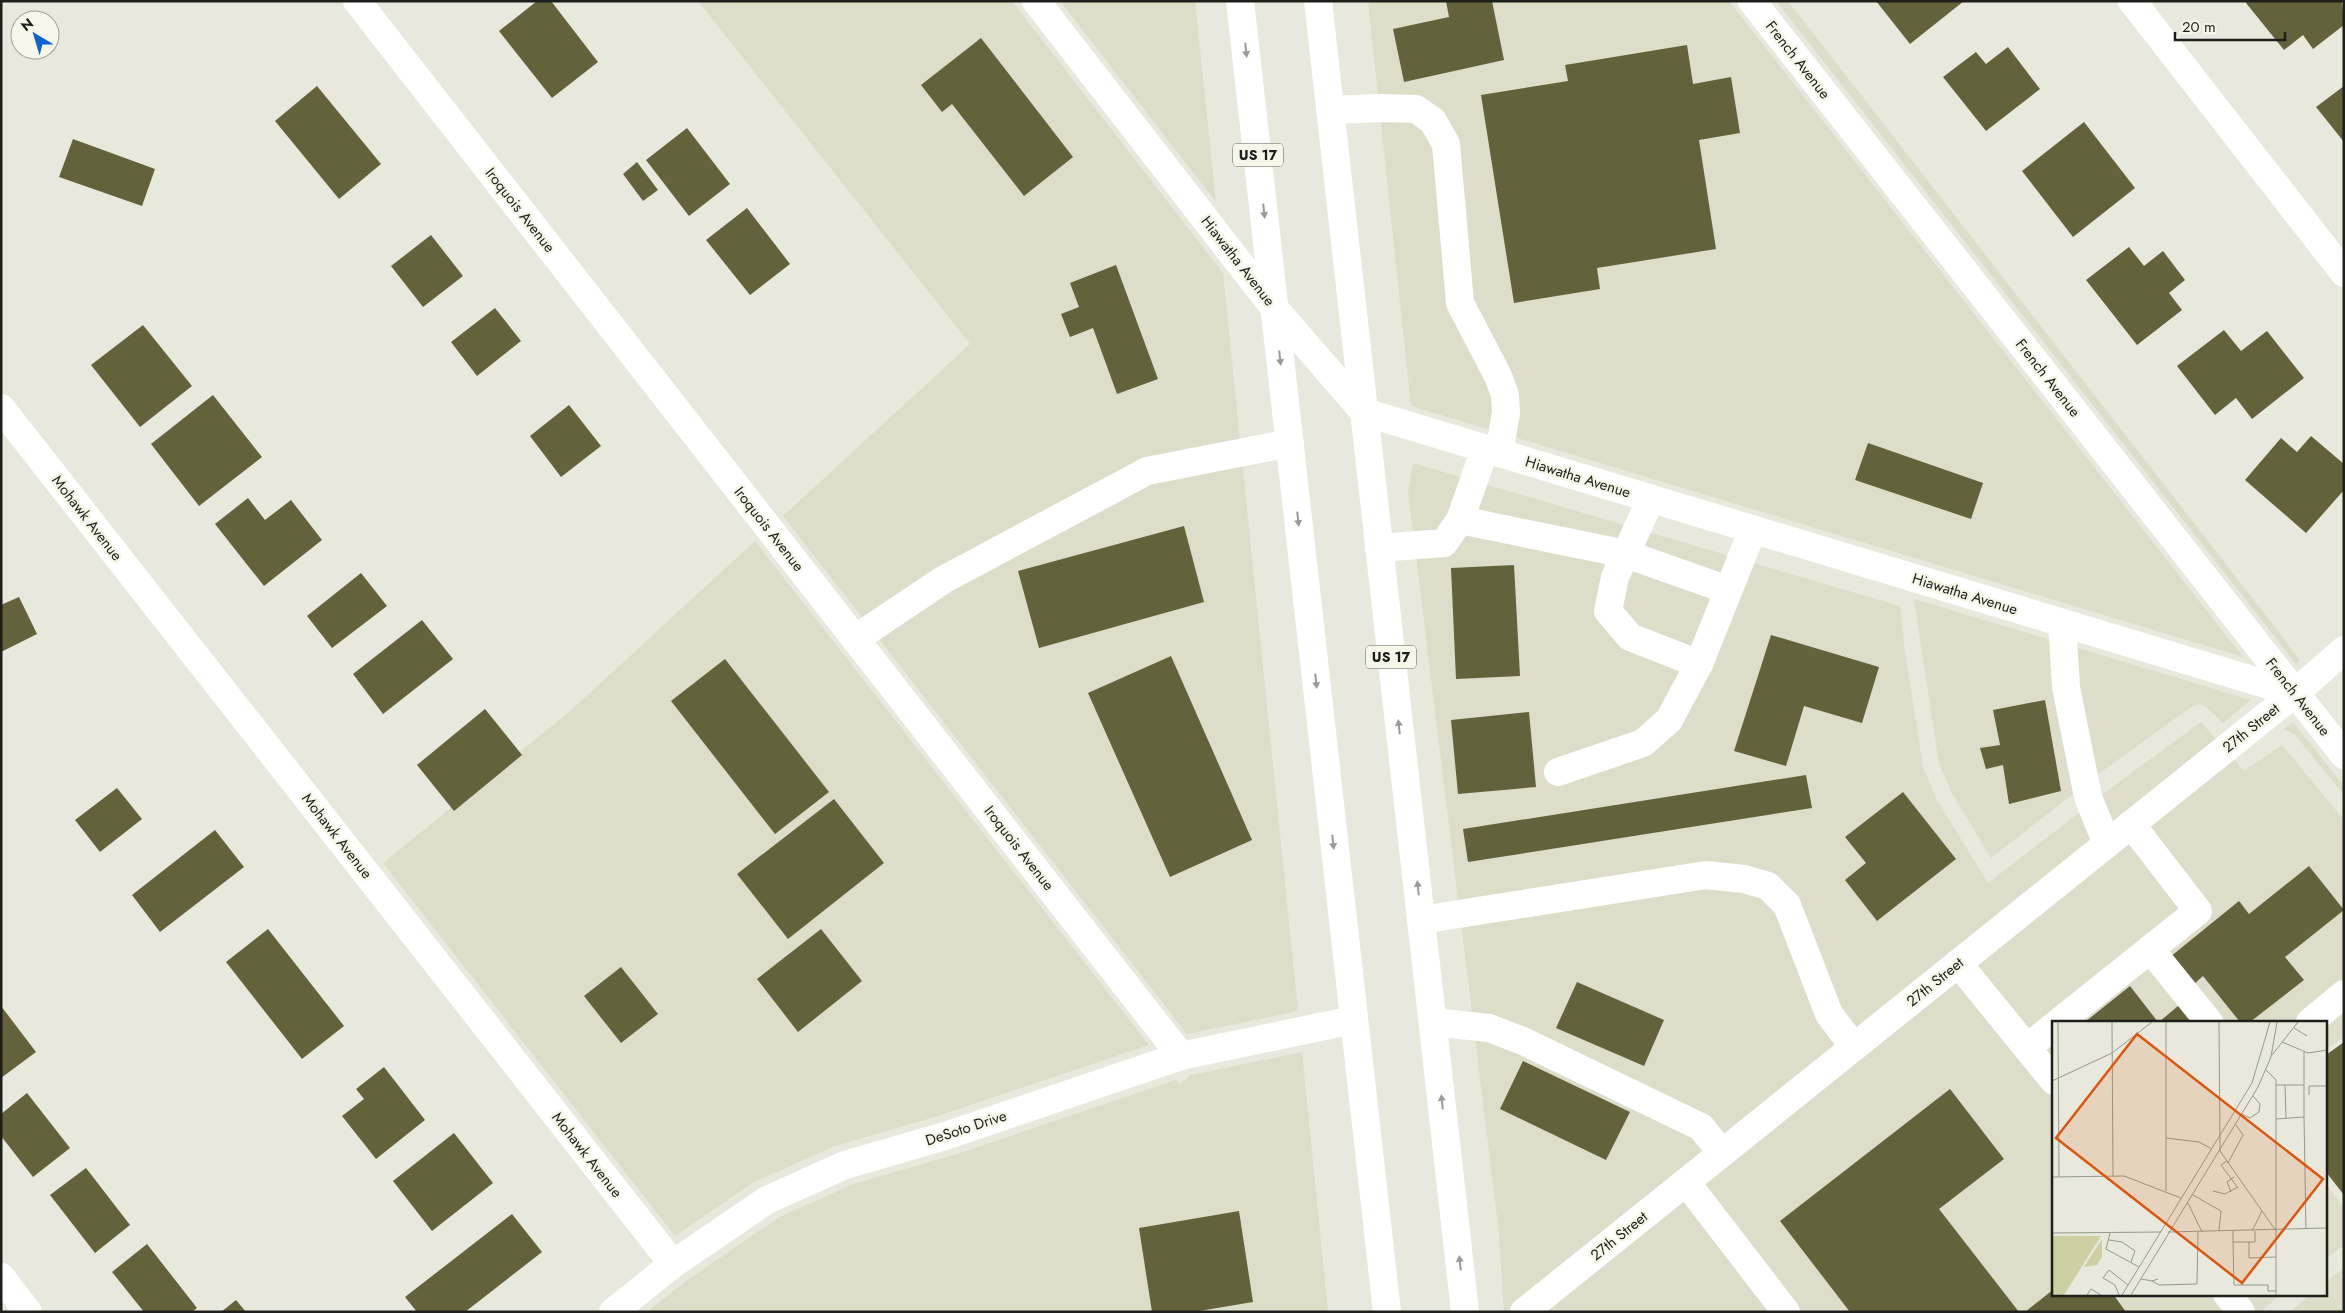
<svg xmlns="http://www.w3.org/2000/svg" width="2345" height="1313" font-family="Jost,sans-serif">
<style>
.built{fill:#ddddc9}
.building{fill:#63623b}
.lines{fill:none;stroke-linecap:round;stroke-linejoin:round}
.minor{stroke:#fff;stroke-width:28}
.major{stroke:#fff;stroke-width:28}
.oneway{fill:#9a9a98}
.labels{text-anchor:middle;stroke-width:5;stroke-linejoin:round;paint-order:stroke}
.shield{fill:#f6f6e9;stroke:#5f5f58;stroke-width:1}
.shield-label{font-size:14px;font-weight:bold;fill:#1e1e1a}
.street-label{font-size:15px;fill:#1e1e1a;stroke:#f6f6e9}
.inset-road{fill:none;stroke:#97988e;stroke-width:1}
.view{fill:#de560d;fill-opacity:0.15;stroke:#de560d;stroke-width:2.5}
.inset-edge{fill:none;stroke:#1e1e1a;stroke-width:2.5}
</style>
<rect width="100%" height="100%" fill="#e8e9dc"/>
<g class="built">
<path d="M698,1h314l211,272 75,738 -111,23 -404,-518 187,-172z"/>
<path d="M1060,1h135l21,201z"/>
<path d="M1368,1h361l514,656 -832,-251z"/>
<path d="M1776,1h12l497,639 15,20 -4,4z"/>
<path d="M1413,463l487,143 5,46 18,115 14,33 51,83 131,-101 82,-60 43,49 38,-26 62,75v217l-18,13v-28h-272v272h228l-22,18h-756l-5,-79 -91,-742z"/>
<path d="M755,541l394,504 -211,71 -103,30 -81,36 -79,54 -292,-373 186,-151z"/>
<path d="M1914,599l337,101 -28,23 -18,-17 -6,-2 -9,4 -82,59 -117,91 -39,-65 -13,-29z"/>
<path d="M2293,722l51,64v9l-49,-60 -11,-6z"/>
<path d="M1302,1052l26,260h-681l39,-31 92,-63 75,-34 101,-29 222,-75 4,4 11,-9z"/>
<path d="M2326,1184l18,24v37l-18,14z"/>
<path d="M2344,1268v44h-54l21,-18h15v-12z"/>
</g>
<g class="building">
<path d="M537,1h14l47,61 -46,36 -53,-67z"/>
<path d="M1446,1h46l12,59 -100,22 -11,-53 56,-12z"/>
<path d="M1876,1h88l-54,43z"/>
<path d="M2248,1h94l2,24 -31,24 -10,-14 -19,15 -38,-47z"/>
<path d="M981,38l92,119 -49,39 -72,-92 -10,8 -21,-27z"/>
<path d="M1687,45l6,39 38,-7 9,56 -41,7 17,109 -119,19 3,21 -86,14 -33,-208 87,-14 -3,-16z"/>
<path d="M2008,47l32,42 -54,42 -43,-54 33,-25 10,12z"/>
<path d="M317,86l64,78 -42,35 -64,-78z"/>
<path d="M2344,86v56l-28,-35z"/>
<path d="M2084,122l51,66 -62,49 -51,-66z"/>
<path d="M687,128l43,56 -41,32 -43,-56z"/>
<path d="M73,139l82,30 -13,37 -83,-29z"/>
<path d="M637,162l21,28 -15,11 -20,-27z"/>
<path d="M747,208l43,56 -40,31 -44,-55z"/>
<path d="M431,235l32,41 -40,31 -32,-41z"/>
<path d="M2129,247l15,19 19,-15 22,29 -16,13 13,17 -45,35 -51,-65z"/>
<path d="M1116,265l42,114 -41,15 -24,-66 -23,9 -9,-23 18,-7 -9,-24z"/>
<path d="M495,308l26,33 -44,35 -26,-34z"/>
<path d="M143,325l49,61 -52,41 -49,-62z"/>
<path d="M2224,330l17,21 26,-20 37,47 -52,41 -16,-21 -21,17 -38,-49z"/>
<path d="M213,395l49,62 -63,49 -48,-62z"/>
<path d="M569,405l32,41 -40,31 -31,-41z"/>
<path d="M2311,436l33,28v26l-38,43 -61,-53 36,-42 16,14z"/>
<path d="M1868,443l115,40 -12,36 -116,-39z"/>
<path d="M248,498l17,22 26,-20 31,40 -58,46 -49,-62z"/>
<path d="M1184,526l20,76 -165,46 -21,-77z"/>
<path d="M1514,565l6,111 -64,3 -5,-111z"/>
<path d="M361,573l26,33 -55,42 -25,-32z"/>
<path d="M19,597l18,37 -36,18v-47z"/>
<path d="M422,620l31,39 -70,55 -30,-40z"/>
<path d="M1771,635l108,32 -17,56 -58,-17 -18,60 -52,-15z"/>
<path d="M1171,656l81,184 -82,37 -82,-184z"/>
<path d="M725,659l104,133 -54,42 -104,-133z"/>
<path d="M2045,700l16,91 -52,13 -6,-39 -17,4 -6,-21 20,-3 -7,-35z"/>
<path d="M485,709l37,46 -68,56 -37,-46z"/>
<path d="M1529,712l7,75 -78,7 -7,-74z"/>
<path d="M1806,775l6,33 -344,54 -5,-33z"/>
<path d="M117,788l25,31 -42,33 -25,-32z"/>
<path d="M1903,792l53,67 -79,62 -32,-41 21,-17 -21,-26z"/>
<path d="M834,799l50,64 -96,76 -51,-65z"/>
<path d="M215,830l29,37 -84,65 -28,-37z"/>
<path d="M2309,866l35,44 -59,47 19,23 -54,42h-10l-37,-46 -10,9 -23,-28 69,-56 10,13z"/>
<path d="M268,929l76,97 -42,33 -76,-97z"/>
<path d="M821,929l41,52 -64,51 -41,-53z"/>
<path d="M621,967l37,47 -37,29 -37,-47z"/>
<path d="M1577,982l87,38 -20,46 -88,-38z"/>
<path d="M2130,986l28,36h-73z"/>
<path d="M2184,1001l17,21h-42z"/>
<path d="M1,1006l35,46 -35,26z"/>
<path d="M2344,1042v153l-18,-23v-117z"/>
<path d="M1523,1061l107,51 -24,48 -106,-51z"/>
<path d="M384,1067l41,53 -49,39 -34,-43 22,-17 -8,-10z"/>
<path d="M1950,1089l54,70 -65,50 80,103h-169l-70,-91z"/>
<path d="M27,1093l43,55 -37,29 -32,-41v-22z"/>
<path d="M454,1133l39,50 -61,48 -39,-50z"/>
<path d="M86,1168l44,57 -35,28 -45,-58z"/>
<path d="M1239,1211l14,91 -60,10h-41l-13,-84z"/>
<path d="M512,1214l30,38 -77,60h-48l-12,-15z"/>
<path d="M147,1244l50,64 -5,4h-48l-32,-40z"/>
<path d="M2054,1289v5h59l13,18h-101z"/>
<path d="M236,1300l10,12h-25z"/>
</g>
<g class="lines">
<g class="minor">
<path d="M357,1l824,1055"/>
<path d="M1036,1l239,308 89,103 931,281"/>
<path d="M1752,1l592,754"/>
<path d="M2132,1l212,272"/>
<path d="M1330,110l50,-2 36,1 17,12 13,23 14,159 38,73 7,19 1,18 -7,40"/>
<path d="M1,408l672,856"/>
<path d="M1485,449l-25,71 166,34 102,36"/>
<path d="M1651,499l-36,78 -7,34 22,26 69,27"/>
<path d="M1379,548l65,-5 16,-23"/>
<path d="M2062,623l4,64 22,110 19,47"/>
<path d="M855,639l88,-59 204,-109 143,-28"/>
<path d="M1558,772l85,-29 26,-23 30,-56 54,-135"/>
<path d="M1421,920l285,-45 38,4 24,7 19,19 42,109 25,33"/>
<path d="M2150,949l59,73"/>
<path d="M1958,963l69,85 27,-22"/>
<path d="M1433,1022l56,6 34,13 178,86 21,26"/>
<path d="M2059,1022l139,-111 -67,-87"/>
<path d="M2310,1022l34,-28"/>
<path d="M2027,1048l27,33"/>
<path d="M1686,1182l100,130"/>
<path d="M1,1277l27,35"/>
<path d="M2227,1294l14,18"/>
<path d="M613,1312l60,-48 94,-64 78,-35 100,-29 236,-80 172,-36"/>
</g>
<g class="major">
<path d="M1240,1l147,1311"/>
<path d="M1318,1l147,1311"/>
<path d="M1524,1312l771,-619 49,-43"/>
</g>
</g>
<defs><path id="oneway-solid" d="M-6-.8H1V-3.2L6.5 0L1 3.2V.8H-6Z" transform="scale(1.25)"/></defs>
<g class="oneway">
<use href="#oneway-solid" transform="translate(1246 50) rotate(84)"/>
<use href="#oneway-solid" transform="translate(1264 211) rotate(84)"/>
<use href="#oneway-solid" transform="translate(1280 358) rotate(84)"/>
<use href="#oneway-solid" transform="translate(1298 519) rotate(84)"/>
<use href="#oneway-solid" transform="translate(1316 681) rotate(84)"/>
<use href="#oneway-solid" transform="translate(1399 727) rotate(-96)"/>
<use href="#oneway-solid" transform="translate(1333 842) rotate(84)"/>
<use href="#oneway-solid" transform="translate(1418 888) rotate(-96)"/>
<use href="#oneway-solid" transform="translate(1442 1102) rotate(-96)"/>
<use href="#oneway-solid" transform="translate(1460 1263) rotate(-96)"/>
</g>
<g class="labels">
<g class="shield">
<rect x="1233" y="143.5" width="50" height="23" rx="4"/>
<rect x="1366" y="645.5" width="50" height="23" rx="4"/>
</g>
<g class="shield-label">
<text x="1258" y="160">US 17</text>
<text x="1391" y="662">US 17</text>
</g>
<g class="street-label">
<text transform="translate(1798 60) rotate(52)" y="5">French Avenue</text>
<text transform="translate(520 210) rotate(52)" y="5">Iroquois Avenue</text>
<text transform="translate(1238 261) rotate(52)" y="5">Hiawatha Avenue</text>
<text transform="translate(2048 378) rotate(52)" y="5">French Avenue</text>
<text transform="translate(1578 477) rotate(17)" y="5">Hiawatha Avenue</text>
<text transform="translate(87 518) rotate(52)" y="5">Mohawk Avenue</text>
<text transform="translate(769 529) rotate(52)" y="5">Iroquois Avenue</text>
<text transform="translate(1965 594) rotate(17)" y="5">Hiawatha Avenue</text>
<text transform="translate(2298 697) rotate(52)" y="5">French Avenue</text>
<text transform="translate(2251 728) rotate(-39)" y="5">27th Street</text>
<text transform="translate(337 836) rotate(52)" y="5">Mohawk Avenue</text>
<text transform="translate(1019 848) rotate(52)" y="5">Iroquois Avenue</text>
<text transform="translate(1935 982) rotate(-39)" y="5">27th Street</text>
<text transform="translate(966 1128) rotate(-18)" y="5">DeSoto Drive</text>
<text transform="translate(587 1155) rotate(52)" y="5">Mohawk Avenue</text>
<text transform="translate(1619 1236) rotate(-39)" y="5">27th Street</text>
</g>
</g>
<g transform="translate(2052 1021)">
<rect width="275" height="275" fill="#e8e9dc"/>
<path d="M0,215h49l-37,59h-12zM50,218v18l-5,8 -13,2z" fill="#cfcfa4"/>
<path class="inset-road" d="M6,1l1,154M60,1l1,154M114,1v169M167,1l1,129 56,80M242,7l13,8M230,21l26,11 19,-3M220,34l26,-33M214,49l10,10v215M0,60l60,-28 40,-31M224,64h28M233,64l1,33M257,74v-9h18M190,93l8,4 9,-6 1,-8 -7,-8M252,96l2,112M224,98l28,-2v-65M114,117l33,4 13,7M175,140l-6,4 17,23M176,142l15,-28 -7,-10M0,156l72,-1 57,22M161,170l12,3 13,-7M179,171l-4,-10 7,-5M141,174l28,16 -2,20M136,182l14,29M181,210v11h22v-11M200,210l10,-20M116,211l159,-4M0,212l109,-1M58,212l-4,16 33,18M57,219l13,2 13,9 -4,11M181,221l1,43h34v6h8M197,221v16l27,-1M89,258l11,2 6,-2M100,260l7,4 38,-1 1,-52M35,274l4,-6 10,6M67,274l-4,-10 -12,-7 6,-8 19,15M70,274l130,-212 18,-61M79,274l127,-208 13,-30 6,-35"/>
<path class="view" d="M85,13l186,145 -81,104 -186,-145z"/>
<rect width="275" height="275" class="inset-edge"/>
</g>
<rect width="2345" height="1313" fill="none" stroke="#1e1e1a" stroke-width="5"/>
<g transform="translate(35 35) rotate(322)"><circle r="24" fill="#f6f6e9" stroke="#a0a096"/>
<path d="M0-4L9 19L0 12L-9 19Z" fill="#0e63cc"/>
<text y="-8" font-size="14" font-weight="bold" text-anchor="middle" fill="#1e1e1a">N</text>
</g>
<path d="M2175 32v8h110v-8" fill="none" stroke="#1e1e1a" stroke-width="2.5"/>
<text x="2182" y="32" font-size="15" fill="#1e1e1a" stroke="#f6f6e9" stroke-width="4" paint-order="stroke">20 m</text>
</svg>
